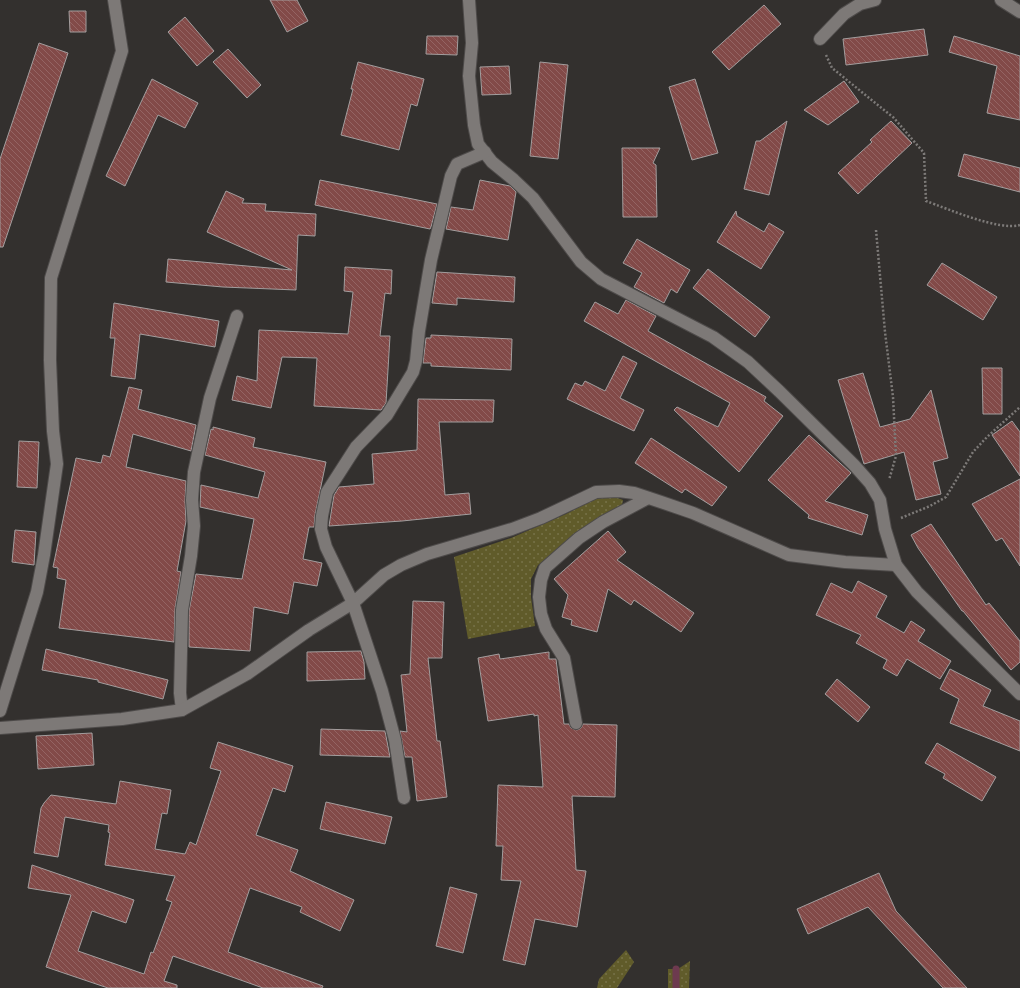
<svg xmlns="http://www.w3.org/2000/svg" width="1020" height="988" font-family="'Fira Sans Condensed',sans-serif">
<style>
.grass{fill:url(#grass-dots)}
.lines{fill:none;stroke-linecap:round;stroke-linejoin:round}
.stream{stroke:#6d3a4f;stroke-width:7}
.building{fill:url(#building-back-hatch);stroke:#a39e9e}
.minor-casing{stroke:#4e4b4a;stroke-width:14}
.path{stroke:#7d7a78;stroke-width:2.5;stroke-dasharray:2 2;stroke-linecap:butt}
.minor{stroke:#7d7977;stroke-width:12}
</style>
<defs>
<pattern id="grass-dots" width="8" height="8" patternUnits="userSpaceOnUse"><rect width="8" height="8" fill="#605b2a"/><path d="M2 2h.1M6 6h.1" fill="none" stroke="#777349" stroke-width="1.8" stroke-linecap="round"/></pattern>
<pattern id="building-back-hatch" width="6" height="6" patternUnits="userSpaceOnUse"><rect width="6" height="6" fill="#824a48"/><path d="M-1 5l2 2M0 0l6 6M5-1l2 2" fill="none" stroke="#946463"/></pattern>
</defs>
<rect width="100%" height="100%" fill="#33302e"/>
<g class="grass">
<path d="M612,496l11,4 -1,5 -6,7 -19,7 -59,46 -7,14v18l4,29 -67,13 -14,-82 57,-19 55,-24 30,-16z"/>
<path d="M626,950l8,12 -17,26h-20l2,-9z"/>
<path d="M690,961l-1,27h-11v-19z"/>
<path d="M668,969h7l-1,19h-6z"/>
</g>
<g class="lines">
<path class="stream" d="M676,988v-19"/>
</g>
<g class="building">
<path d="M270,0h27l11,21 -21,11z"/>
<path d="M764,5l17,19 -52,46 -17,-18z"/>
<path d="M69,11h17v21h-16z"/>
<path d="M185,17l29,34 -17,15 -29,-34z"/>
<path d="M924,29l4,26 -82,10 -3,-26z"/>
<path d="M427,36h31l-1,19 -31,-1z"/>
<path d="M954,36l66,20v64l-33,-7 10,-47 -48,-14z"/>
<path d="M39,43l29,10 -65,194h-3v-88z"/>
<path d="M228,49l33,36 -14,13 -34,-36z"/>
<path d="M358,62l66,17 -7,27 -6,-2 -12,46 -58,-15 12,-46h-2z"/>
<path d="M540,62l28,3 -10,94 -28,-3z"/>
<path d="M509,66l2,28 -29,1 -2,-28z"/>
<path d="M152,79l46,24 -13,25 -27,-13 -33,71 -19,-10z"/>
<path d="M695,79l23,74 -26,7 -23,-73z"/>
<path d="M844,81l15,21 -31,23 -24,-15z"/>
<path d="M787,121l-18,74 -25,-6 12,-48h4z"/>
<path d="M891,121l21,22 -54,51 -20,-21 34,-31 -2,-2z"/>
<path d="M622,148h38l-7,15 3,2 1,52h-34z"/>
<path d="M964,154l56,14v24l-62,-16z"/>
<path d="M320,180l117,24 -6,23 -1,2 -115,-24z"/>
<path d="M480,180l30,6 6,6 -8,48 -62,-11 5,-22 22,3z"/>
<path d="M226,191l18,8 -2,4 24,1 -1,7 51,3 -1,22 -17,-1 -2,55 -73,-3 -57,-5 2,-23 124,11 -85,-38z"/>
<path d="M736,211l1,5 27,16 5,-9 15,9 -23,37 -44,-27z"/>
<path d="M637,239l53,31 -13,23 -6,-4 -7,14 -30,-16 8,-14 -19,-10z"/>
<path d="M942,263l55,34 -14,23 -56,-35z"/>
<path d="M345,267l47,3 -1,24 -6,-1 -5,43h10l-4,67 -5,7 -67,-4 3,-48 -35,-1 -11,51 -39,-8 5,-24 20,5 2,-51 89,4 5,-42 -9,-1z"/>
<path d="M708,269l62,48 -15,20 -62,-49z"/>
<path d="M437,272l78,5 -1,25 -57,-4v7l-25,-2z"/>
<path d="M626,300l30,16 -8,15 118,66 -2,4 19,15 -44,56 -65,-62 3,-3 41,20 12,-24 -146,-82 11,-19 23,12z"/>
<path d="M114,303l105,18 -4,26 -75,-13 -5,45 -24,-3 4,-38h-5z"/>
<path d="M431,335l81,4 -1,31 -80,-4v-3h-8l3,-25h5z"/>
<path d="M623,356l14,7 -17,35 24,12 -10,21 -67,-32 8,-16 7,3 3,-5 20,10z"/>
<path d="M982,368h20v46h-19z"/>
<path d="M863,373l17,54 30,-8 21,-29 17,68 -15,4 8,32 -25,6 -12,-48 -40,12 -26,-84z"/>
<path d="M129,387l13,3 -4,19 58,16 -5,26 -58,-17 -7,33 60,14 -1,20 1,20 -9,50 4,1 -6,37 -1,33 -115,-14 7,-48 -9,-2 1,-10 -5,-1 23,-109 25,5 2,-8 7,2z"/>
<path d="M418,399l76,1 -1,22h-54l6,73 24,-2 2,21 -69,7 -73,5 5,-31 5,-8 35,-3 -2,-30 45,-4z"/>
<path d="M1012,421l8,11v44l-28,-41z"/>
<path d="M213,427l42,11 -2,9 73,15 -11,53 -1,12h-5l-6,32 19,4 -5,23 -23,-4 -6,32 -34,-7 -4,44 -61,-4v-36l7,-37 46,5 12,-60 -54,-12 1,-22 57,13 7,-26 -60,-17 6,-26 2,1z"/>
<path d="M809,435l42,38 -26,28 43,14 -6,20 -54,-17 1,-3 -41,-35z"/>
<path d="M651,438l76,49 -15,19 -27,-17 -3,4 -47,-30z"/>
<path d="M19,441l20,1 -2,46 -20,-1z"/>
<path d="M1020,479v87l-18,-28 -6,3 -24,-37z"/>
<path d="M931,524l55,81 3,-2 31,38v21l-9,8 -48,-59h-1l-44,-63 -7,-13z"/>
<path d="M15,530l21,2 -2,33 -22,-3z"/>
<path d="M608,531l18,21 -9,8 77,53 -13,19 -47,-32 -3,5 -23,-16 -11,43 -26,-7 1,-5 -10,-3 6,-22 -14,-16z"/>
<path d="M858,581l29,15 -11,21 28,16 7,-12 14,9 -7,11 33,20 -11,18 -33,-20 -10,17 -14,-8 4,-8 -31,-17 5,-8 -45,-20 15,-32 21,10z"/>
<path d="M413,601l31,1 -2,56h-14l9,83h3l7,56 -30,4 -5,-44h-7l-5,-26 7,1 -6,-57 9,-1z"/>
<path d="M46,649l122,31 -5,19 -65,-17v-2l-56,-10z"/>
<path d="M361,651l3,11 1,17 -58,2v-29z"/>
<path d="M549,652v7h7l8,65h5l2,4 6,2 4,-2 2,-4 34,1 -2,72 -43,-1 4,74 10,1 -9,56 -42,-8 -10,46 -22,-5 18,-79 -20,-1 2,-34h-7l2,-61 45,2 -5,-72 -4,1v-2l-46,7 -10,-63 21,-4 1,5z"/>
<path d="M950,669l41,21 -8,16 37,15v30l-70,-28 9,-24 -19,-10z"/>
<path d="M837,679l33,28 -12,15 -33,-28z"/>
<path d="M321,729l64,2 5,26 -70,-2z"/>
<path d="M92,733l2,32 -56,4 -2,-33z"/>
<path d="M218,742l75,24 -8,26 -12,-4 -17,47 42,15 -8,21 64,29 -14,31 -40,-19 2,-5 -52,-19 -22,64 95,34 -1,2h-59l-90,-32 -9,25 13,4v3h-69l-62,-21 25,-72 -43,-7 4,-23 102,35 -8,23 -34,-12 -14,40 66,23 7,-22 2,1 19,-51 -6,-2 9,-24 -70,-11 5,-32 -2,-1 1,-7 -44,-8 -7,40 -24,-4 7,-45 3,-5 7,-8 65,9 4,-23 51,9 -4,24 -5,-1 -7,36 30,5 5,-12 6,3 25,-74 -11,-3z"/>
<path d="M937,743l59,34 -14,24 -39,-23 2,-4 -20,-11z"/>
<path d="M326,802l66,15 -7,27 -65,-15z"/>
<path d="M879,873l17,38 71,77h-24l-75,-81 -60,27 -11,-25z"/>
<path d="M450,887l27,7 -14,59 -27,-7z"/>
</g>
<g class="lines">
<g class="minor-casing">
<g id="minor">
<path d="M469,0l3,43 -3,33 5,49 4,19 14,18 22,18 19,18 48,64 20,17 112,58 35,25 31,29 75,74 16,18 10,17 5,29 11,36 21,27 103,102"/>
<path d="M1001,0l19,12"/>
<path d="M820,39l24,-25 16,-10 15,-4"/>
<path d="M182,710l-2,-17 2,-83 9,-54 3,-30 -2,-26 2,-28 16,-74 27,-82"/>
<path d="M0,711l37,-119 7,-37 13,-91 -4,-33 -3,-71 1,-82 71,-227 -8,-51"/>
<path d="M576,723l-12,-65 -18,-29 -5,-15 -2,-17 2,-17 4,-12 34,-30 24,-16 45,-24"/>
<path d="M0,728l122,-9 60,-9 65,-36 62,-44 44,-27 31,-28 17,-10 26,-11 85,-25 29,-11 55,-26 23,-1 15,2 27,9 32,11 96,42 56,7 51,3"/>
<path d="M404,798l-9,-58 -13,-49 -29,-88 -27,-56 -5,-18 1,-13 5,-24 11,-17 18,-28 31,-32 26,-43 3,-11 3,-30 12,-71 20,-84 6,-12 28,-12"/>
</g>
</g>
<g class="path">
<path d="M826,55l6,13 62,50 30,35 2,48c22,8 73,30 94,24"/>
<path d="M876,230l9,102 8,65 3,59 -7,24"/>
<path d="M901,518l29,-12 16,-9 27,-45 14,-15 33,-30"/>
</g>
<use href="#minor" class="minor"/>
</g>
</svg>
